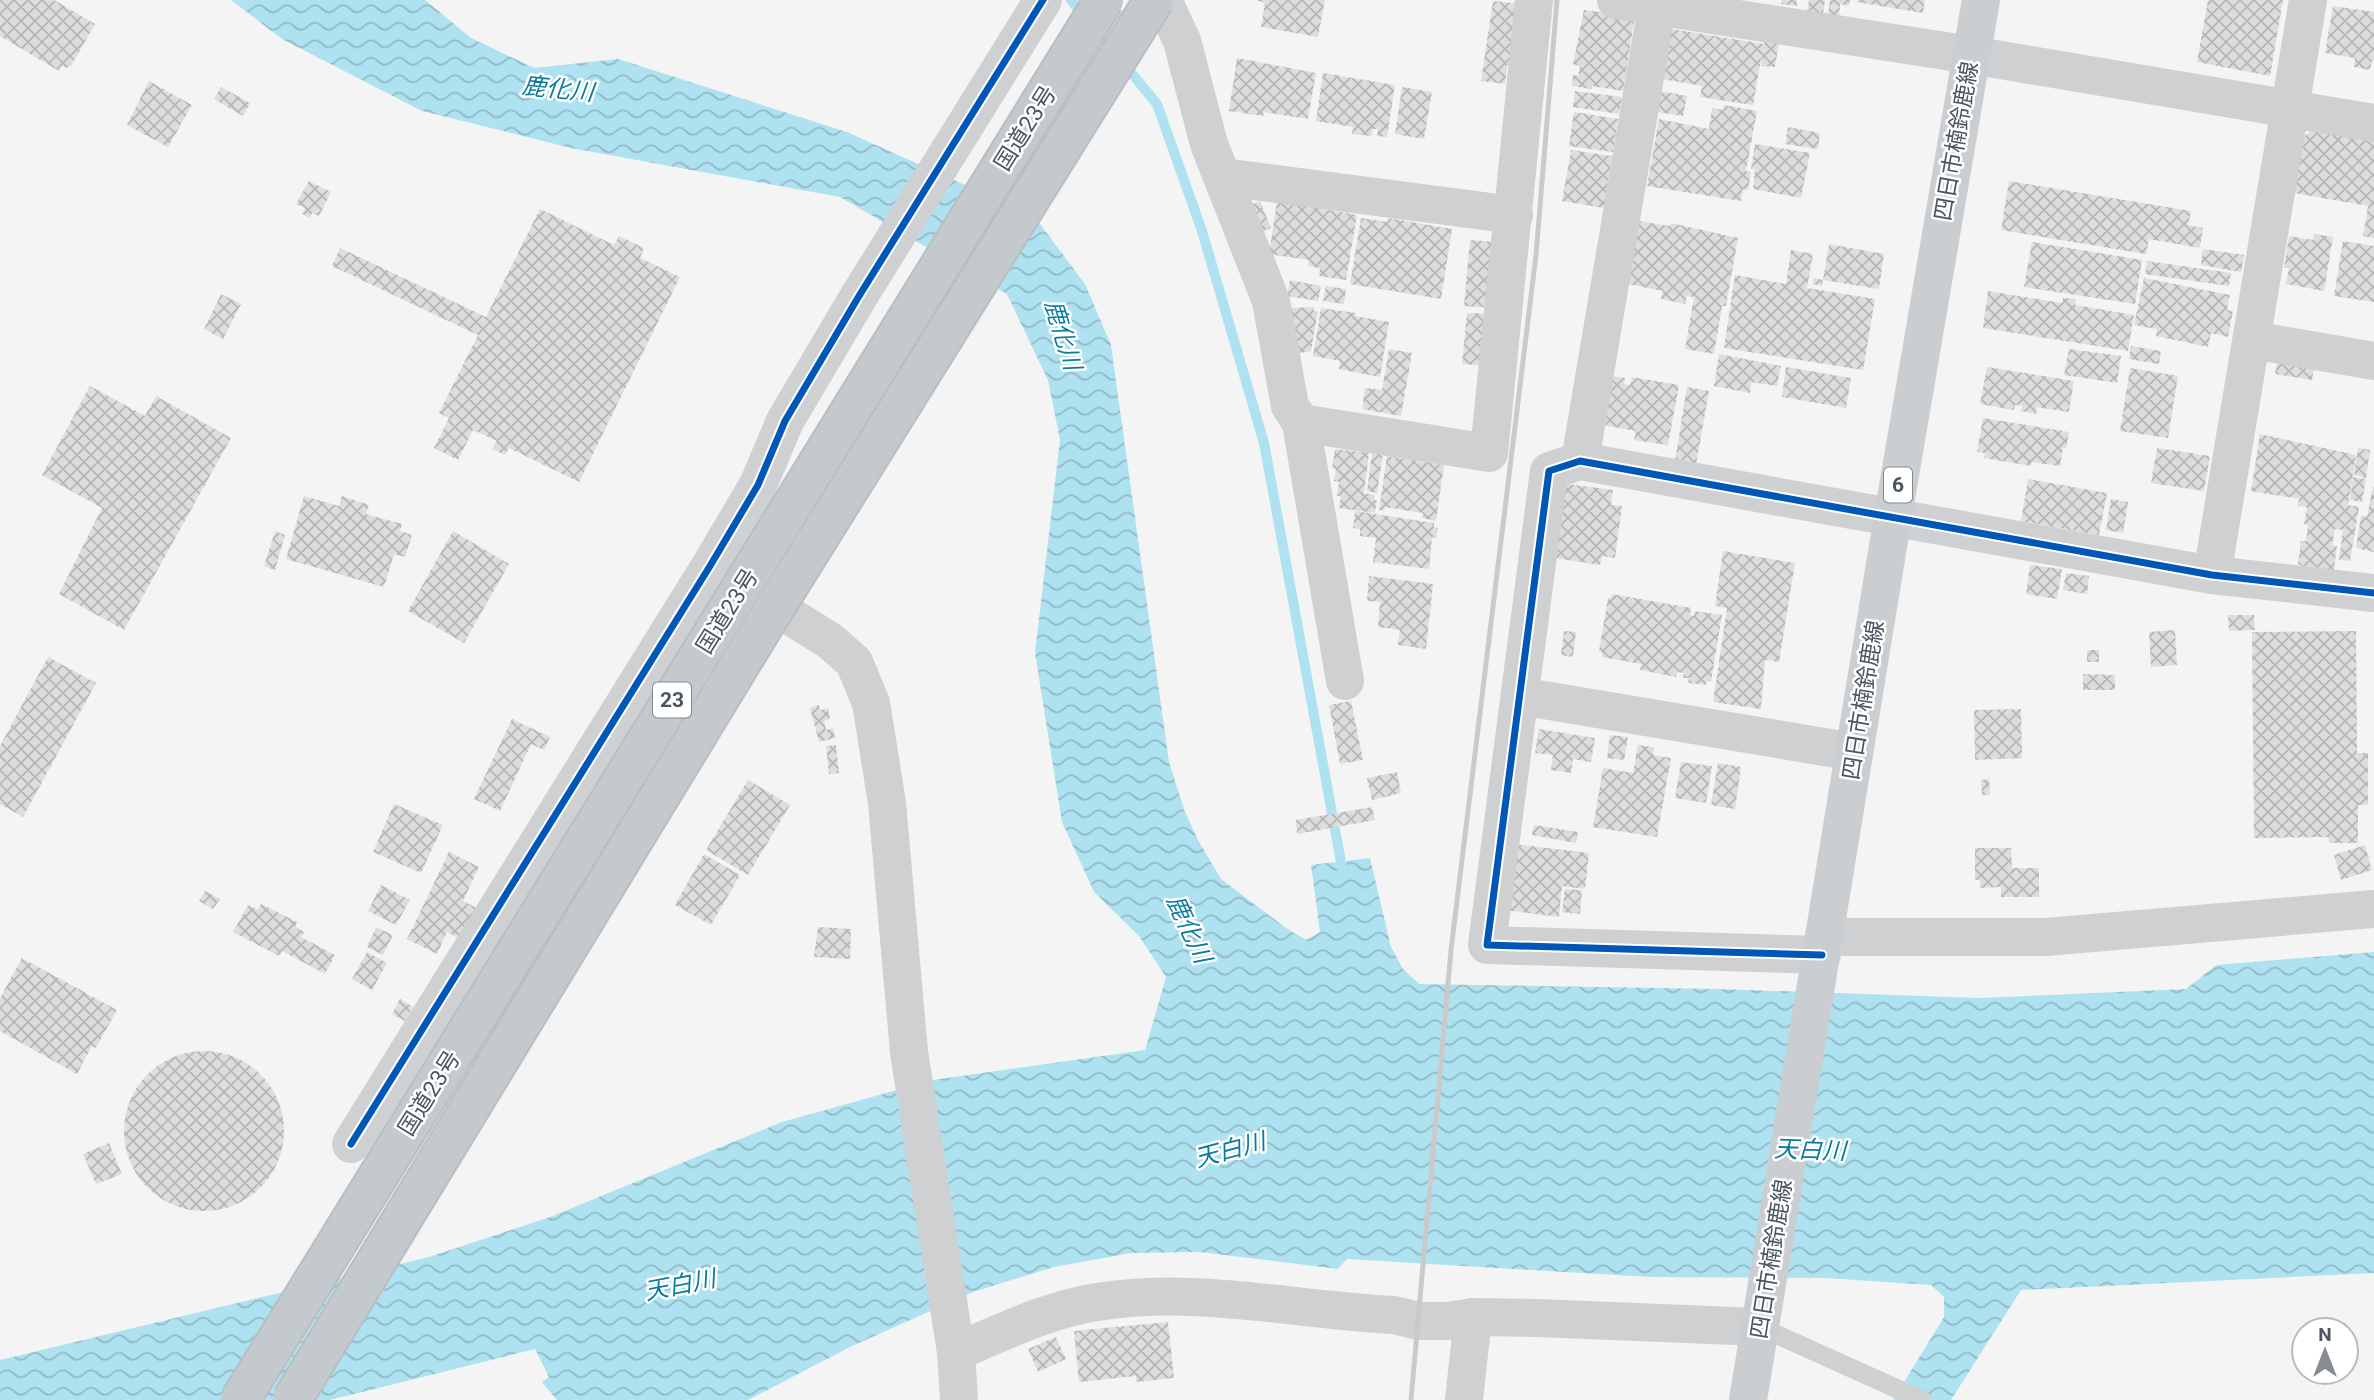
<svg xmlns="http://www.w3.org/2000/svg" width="2374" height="1400" font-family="Roboto,'Noto Sans JP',sans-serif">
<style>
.water{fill:url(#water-waves)}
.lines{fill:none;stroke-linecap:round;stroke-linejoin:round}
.stream{stroke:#aee2f0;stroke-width:10}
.building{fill:url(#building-cross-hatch)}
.service{stroke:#ced0d2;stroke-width:19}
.minor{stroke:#ced0d2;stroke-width:38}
.primary{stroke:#caced1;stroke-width:38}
.rail{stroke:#c9cacc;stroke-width:5}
.trunk-bridge-casing{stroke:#b9bec3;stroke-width:42;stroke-linecap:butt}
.trunk-bridge{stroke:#c4c9cd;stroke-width:38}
.cycleway-casing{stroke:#fff;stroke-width:11}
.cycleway{stroke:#0057b8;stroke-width:7}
.labels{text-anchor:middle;stroke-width:5;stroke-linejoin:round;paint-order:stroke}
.shield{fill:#fff;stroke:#808990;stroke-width:2}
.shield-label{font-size:21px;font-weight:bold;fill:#4a5661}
.street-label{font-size:23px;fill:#4a5661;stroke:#fff}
.water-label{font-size:24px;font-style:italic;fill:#0c7c9b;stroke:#fff}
</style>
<defs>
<pattern id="water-waves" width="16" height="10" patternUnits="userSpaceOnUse" patternTransform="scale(1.75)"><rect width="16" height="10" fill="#aee2f0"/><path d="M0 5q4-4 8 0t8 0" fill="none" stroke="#90bac6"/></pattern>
<pattern id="building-cross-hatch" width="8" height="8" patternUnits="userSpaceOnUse" patternTransform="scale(1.75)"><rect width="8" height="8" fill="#ddddde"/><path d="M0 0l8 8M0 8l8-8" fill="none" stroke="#b5b6b7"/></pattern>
</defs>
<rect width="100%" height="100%" fill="#f4f4f4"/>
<path class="water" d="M231,0h194l46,38 63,30 84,-9 229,73 187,84 51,68 26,61 58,417 16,50 13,28 23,39 65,49 20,12 14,-8 -9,-67 59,-7 21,89 12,22 16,15 299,5 262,9 206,-9 30,-24 158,-13v321l-353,17 -70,110h-58l51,-83v-20l-13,-12 -105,-7 -176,-1 -303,-18 -9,10 -138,-17 -69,1 -77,14 -81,25 -121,54 -104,54h-191l-15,-18 7,-5 -14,-28 -205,51h-330v-40l429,-103 121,-40 232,-95 151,-42 212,-30 21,-73 -27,-41 -45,-44 -32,-70 -27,-169 25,-213 -12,-60 -41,-86 -167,-97 -269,-49 -149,-37 -140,-72z"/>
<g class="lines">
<g class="stream">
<path d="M1071,0l14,17"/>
<path d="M1095,29l62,75 45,127 62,212 79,430"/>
</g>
</g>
<g class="building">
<path d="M0,0h54l41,24 -24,42 -5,2 -4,-2 -3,5 -59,-35z"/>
<path d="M1256,0h69l-7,37 -57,-10 4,-24z"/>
<path d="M1782,0h15v6l-16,-2z"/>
<path d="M1809,0h16l-2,14 -16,-3z"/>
<path d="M1830,0h20l-1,6 -9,-2 -1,12 -11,-1z"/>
<path d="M1857,0h68l-2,13 -66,-11z"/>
<path d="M2208,0h75l-13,76 -73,-14z"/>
<path d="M1493,1l29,3 -6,62 -9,-1 -2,19 -24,-3z"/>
<path d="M2333,6l41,6v49h-2l-2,9 -16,-3 1,-9 -30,-5z"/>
<path d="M1584,10l47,6 3,5 -11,70 -31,-5 -1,3 -19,-3 1,-11 5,1 2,-10 -7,-2z"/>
<path d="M1671,29l93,15 1,-4 14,2 -4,25 -14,-1 1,-13 -9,52 -53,-8 2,-11 -40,-7z"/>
<path d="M1237,58l79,15 -8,46 -44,-7 -1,4 -34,-5z"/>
<path d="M1323,73l72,12 -8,52 -10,-1 1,-7h-5l-2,7 -19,-2 1,-7 -37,-6z"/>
<path d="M149,81l43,24 -24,42 -41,-22z"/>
<path d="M221,87l29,16 -7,13 -29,-17z"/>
<path d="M1402,87l30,5 -8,47 -29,-5z"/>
<path d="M1575,91l47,6 -3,17 -46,-7z"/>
<path d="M1661,91l26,5 -4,20 -26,-4z"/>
<path d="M1724,105l33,6 -11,60 5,1 -3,18 -5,-1 -2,12 -94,-15 12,-67 50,10 3,-21 11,2z"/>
<path d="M1574,112l44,7 -5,33 -44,-6z"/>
<path d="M1788,127l32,6 -2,16 -33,-5z"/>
<path d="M2312,131l62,10v97l-11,-2 5,-30 -74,-13 9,-56z"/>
<path d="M1755,144l55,9 -9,45 -48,-9 2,-20h-4z"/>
<path d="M1571,150l41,6 -8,52 -42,-7z"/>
<path d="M309,181l22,11 -12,24 -7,-3 -2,5 -8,-4 3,-6 -9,-4z"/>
<path d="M2009,181l182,30 -3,14 15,3 -3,20 -51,-9 -3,15 -145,-24z"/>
<path d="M1260,201l11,27 -10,4 -11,-27z"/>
<path d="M1277,201l80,14 -11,65 -27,-4 1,-8 -12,-2 1,-6 -40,-6z"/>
<path d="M540,209l74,36 5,-9 25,12 -4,10 40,19 -101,205 -70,-34 -4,7 -13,-6 5,-8 -24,-11 -15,30 -24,-12 15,-30 -10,-5 39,-78 -146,-69 8,-18 146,69z"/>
<path d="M1361,218l26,4 1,-4 64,11 -11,70 -91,-15z"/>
<path d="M1639,221l30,5 2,-3 67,15 -12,68h-4l-8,48 -29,-5 9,-52 -7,-1 -2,8 -24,-5 2,-8 -35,-7z"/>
<path d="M2314,234l19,3 -9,54 -38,-7 3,-16h-5l5,-32 24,4z"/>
<path d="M1470,240l29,2 -6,66 -29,-2z"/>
<path d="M2343,241l31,5v56l-40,-6z"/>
<path d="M2032,242l110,18 -7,44 -111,-17z"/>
<path d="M1829,244l55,10 -5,35 -56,-9 -1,6 -9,-2v-6l10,2z"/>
<path d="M2203,249l41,6 -3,17 -40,-7z"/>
<path d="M1791,250l22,4 -6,34 68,11 -12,71 -139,-22 11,-73 51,9z"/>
<path d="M2147,261l84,12 -2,13 -84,-12z"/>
<path d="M2144,278l86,17 -3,15 6,1 -5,26 -17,-4 -3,14 -52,-11 1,-7 -23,-4z"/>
<path d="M1290,280l31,6 -3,15 -31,-5z"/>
<path d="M1326,286l20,3 -2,15 -21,-3z"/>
<path d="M1988,291l74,12 1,-5 13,1 -1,6 59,10 -6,36 -145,-23z"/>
<path d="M221,294l20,10 -18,35 -19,-10z"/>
<path d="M1314,307v4h4l-7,40 -11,2 -11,-45z"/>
<path d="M1321,308l35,5 -1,3 34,6 -9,55 -41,-8 1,-8 -27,-5z"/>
<path d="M1467,313l26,1 -4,52 -27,-2z"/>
<path d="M2131,346l30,5 -2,13 -30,-5z"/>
<path d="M1389,349l23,4 -11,63 -39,-7 3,-21 17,2z"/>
<path d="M2069,349l52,7 -4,27 -53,-8z"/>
<path d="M1719,354l62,12 -4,20 -26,-4 -1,11 -36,-7z"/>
<path d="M2277,363l37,6 -2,11 -37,-6z"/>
<path d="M1786,367l65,11 -5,30 -64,-11z"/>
<path d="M1987,367l87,14 -5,31 -32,-5 -1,7 -15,-3 1,-5 -7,-1 -1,5 -34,-6z"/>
<path d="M2130,368l48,8 -10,62 -48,-7z"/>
<path d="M1612,376l13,2 -1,6 6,1 2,-8 47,8 -11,60 -34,-5 2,-9 -33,-6z"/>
<path d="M90,386l55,30 11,-20 75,42 -107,192 -65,-36 43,-86 -60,-33z"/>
<path d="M1687,387l22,4 -13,74 -21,-4z"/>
<path d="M1983,418l86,14 -3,16h-3l-3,18 -29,-4v4l-47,-8 1,-5 -8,-1z"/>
<path d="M2260,434l96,21 -8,50 11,2 -9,54 -11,-1 4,-30 -8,-1 -3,16 5,1 -3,24 -36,-5 3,-24h5l2,-16 -4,-1 3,-17 -9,-1 1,-7 -48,-8z"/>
<path d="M2157,448l53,8 -6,35 -53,-8z"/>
<path d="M2358,448l12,2 -4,28 -12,-3z"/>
<path d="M1335,449l34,4 -5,40 11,2 -1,5h3l-2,13 -36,-5 2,-12h-4l2,-14 -5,-1 2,-12h-4z"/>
<path d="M1372,453l11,1 -6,39 -10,-2z"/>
<path d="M1387,456l57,9 -8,56 -14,-3 1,-5 -38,-6 -1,4 -5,-1z"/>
<path d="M2353,477l13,2 -4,23 -12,-2z"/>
<path d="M2028,479l79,14 -8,42 -78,-14z"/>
<path d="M1559,483l54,7 -2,15 11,1 -7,52 -13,-2 -2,9 -52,-8z"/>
<path d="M2373,487h1v65l-18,-4 5,-32 6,1z"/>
<path d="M304,496l35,10 3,-10 27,9 -3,9 36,10 -2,7 12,4 -7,22 -11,-3 -10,33 -98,-28z"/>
<path d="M2111,499l17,3 -5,31 -17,-3z"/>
<path d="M1355,511l79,12v4l4,1 -2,10 -4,-1 -3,32 -56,-7 3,-24 -16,-2v-7l-7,-1z"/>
<path d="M275,531l10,4 -10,35 -11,-4z"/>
<path d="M453,531l56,33 -45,79 -56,-32z"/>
<path d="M1723,551l72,12 -16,99 -14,-2 -4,49 -48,-7 14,-94 -12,-2z"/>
<path d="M2030,565l32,4 -5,30 -31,-5z"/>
<path d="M2066,573l23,3 -2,18 -24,-4z"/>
<path d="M1369,576l64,8 -7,65 -28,-4 2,-15 -22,-3 2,-25 -13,-1z"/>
<path d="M1612,594l79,14 -1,7 4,1 1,-5 27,4 -11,67 -4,-1 -1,4 -18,-2 1,-5h-6l1,-5 -7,-1 -1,5 -36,-7 1,-6 -39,-7v-5l-3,-1 9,-53h3z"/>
<path d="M2228,615h26l1,15 -26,1z"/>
<path d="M2175,630l2,35 -26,2 -2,-35z"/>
<path d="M1564,631l12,1 -3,25 -12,-2z"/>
<path d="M2356,631l1,122h11v52h-10v38h-29l-1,-6 -74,1 -2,-206z"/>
<rect x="2087" y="650" width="12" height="12"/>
<path d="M48,657l48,26 -73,134 -23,-13v-58z"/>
<path d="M2083,674l32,1v15h-32z"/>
<path d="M1351,701l12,59 -23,4 -11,-59z"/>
<path d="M819,705l1,5 8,-2 2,11 -6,2 2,9 7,-2 2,10 -16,4 -9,-34z"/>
<path d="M2021,709l1,49 -47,2 -1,-50z"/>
<path d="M512,719l38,18 -6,13 -13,-6 -31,67 -26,-12z"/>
<path d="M1539,729l56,9 -4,24 -18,-3 -2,14 -20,-3 2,-15 -18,-2z"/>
<path d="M1610,735l18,2 -4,23 -17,-2z"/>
<path d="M836,745l3,28 -10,1 -3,-28z"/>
<path d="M1638,745l16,2 -1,8 18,3 -14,79 -64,-10 10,-59 30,5z"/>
<path d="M1681,762l31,4 -6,37 -31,-5z"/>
<path d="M1718,763l23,4 -6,42 -24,-4z"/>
<path d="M1397,772l4,21 -29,7 -5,-22z"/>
<path d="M1989,779l1,16h-8l-1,-15z"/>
<path d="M748,780l42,25 -42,70 -42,-25z"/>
<path d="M394,804l49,21 -22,48 -48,-21z"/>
<path d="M1372,807l3,13 -78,14 -1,-14z"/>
<path d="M1534,825l44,7 -2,11 -44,-8z"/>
<path d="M1513,844l76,9 -4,36 -23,-3 -3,31 -54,-7z"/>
<path d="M2365,845l7,25 -31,10 -7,-25z"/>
<path d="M1975,848h36l1,20h27v29h-38v-10l-21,1v-8h-5z"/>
<path d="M449,852l30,15 -16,34 18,9 -16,31 -18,-9 -10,22 -30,-15z"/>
<path d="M704,854l36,21 -29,50 -36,-20z"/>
<path d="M381,885l29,15 -14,25 -28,-14z"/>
<path d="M1565,889l17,1 -2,24 -18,-2z"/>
<path d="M205,891l15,8 -7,10 -14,-8z"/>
<path d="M261,904l36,18 -2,5 9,5 -3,5 34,18 -10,19 -43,-23 -3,5 -46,-24 15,-27 10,5z"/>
<path d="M376,927l17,8 -10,20 -16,-8z"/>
<path d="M818,927l33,2 -1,30 -36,-2z"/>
<path d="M367,952l20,11 -15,27 -20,-11z"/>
<path d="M22,958l95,52 -21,38 -4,-2 -15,28 -77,-43v-33z"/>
<path d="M400,999l13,8 -8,14 -13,-7z"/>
<circle cx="204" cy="1131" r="80"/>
<path d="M109,1143l13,31 -26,10 -13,-30z"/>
<path d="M1168,1322l6,56 -38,4v-6l-57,6 -5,-51z"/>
<path d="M1056,1337l10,22 -28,13 -10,-23z"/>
</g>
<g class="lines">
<path class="service" d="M1760,1327l162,73"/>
<g class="minor">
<path d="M1163,0l19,41 27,103 62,157 19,105 11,17 44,258"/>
<path d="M1616,0l355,55 403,68"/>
<path d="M1223,177l291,38"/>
<path d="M2252,340l122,21"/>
<path d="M1301,423l188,30 45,-453"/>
<path d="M1580,461l78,-461"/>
<path d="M2212,575l96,-575"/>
<path d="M747,589l83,52 24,21 17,41 16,100 22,249 47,300 3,48"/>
<path d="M1520,696l334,56"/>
<path d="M1825,937h221l328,-28"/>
<path d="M1822,955l-335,-10 62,-474 31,-10 632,114 162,18"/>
<path d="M351,1144l359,-578 48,-81 27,-64 74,-125 184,-296"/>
<path d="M956,1352c44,-19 94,-43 141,-50 101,-16 196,8 297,13l25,6h29l25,-4 64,1 223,9"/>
<path d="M1464,1400l9,-83"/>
</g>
<path class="primary" d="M1748,1400l145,-884 88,-516"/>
<path class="rail" d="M1411,1400l40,-450 85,-695 21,-255"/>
<g class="trunk-bridge-casing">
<g id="trunk-bridge">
<path d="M240,1400l864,-1400"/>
<path d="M292,1400l472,-775 390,-625"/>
</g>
</g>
<use href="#trunk-bridge" class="trunk-bridge"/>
<g class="cycleway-casing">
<g id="cycleway">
<path d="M1822,955l-335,-10 62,-474 31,-10 632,114 162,18"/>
<path d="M351,1144l359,-578 48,-81 27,-64 74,-125 184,-296"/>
</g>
</g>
<use href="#cycleway" class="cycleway"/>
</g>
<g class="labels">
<g class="shield">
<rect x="1884" y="467.5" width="28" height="35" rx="5"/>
<rect x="653" y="682.5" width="38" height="35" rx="5"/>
</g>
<g class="shield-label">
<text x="1898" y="492">6</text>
<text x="672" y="707">23</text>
</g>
<g class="street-label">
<text transform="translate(1025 128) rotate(-58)" y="8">国道23号</text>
<text transform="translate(1956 141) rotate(-80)" y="8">四日市楠鈴鹿線</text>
<text transform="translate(727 611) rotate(-58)" y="8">国道23号</text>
<text transform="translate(1863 700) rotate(-81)" y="8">四日市楠鈴鹿線</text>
<text transform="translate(429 1093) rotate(-58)" y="8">国道23号</text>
<text transform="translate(1771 1259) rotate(-81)" y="8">四日市楠鈴鹿線</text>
</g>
<g class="water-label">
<text transform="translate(558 89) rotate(6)" y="8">鹿化川</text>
<text transform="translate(1063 335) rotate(73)" y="8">鹿化川</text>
<text transform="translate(1189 929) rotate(65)" y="8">鹿化川</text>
<text transform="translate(1230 1150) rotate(-15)" y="8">天白川</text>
<text transform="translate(1810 1150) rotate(2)" y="8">天白川</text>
<text transform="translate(680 1285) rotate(-11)" y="8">天白川</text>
</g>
</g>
<g transform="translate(2325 1351)"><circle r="33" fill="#ffffff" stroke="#b7bbc0" stroke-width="2"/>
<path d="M0-5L12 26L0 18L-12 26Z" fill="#868d94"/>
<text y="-10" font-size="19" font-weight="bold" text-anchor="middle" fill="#4a5661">N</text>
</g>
</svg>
